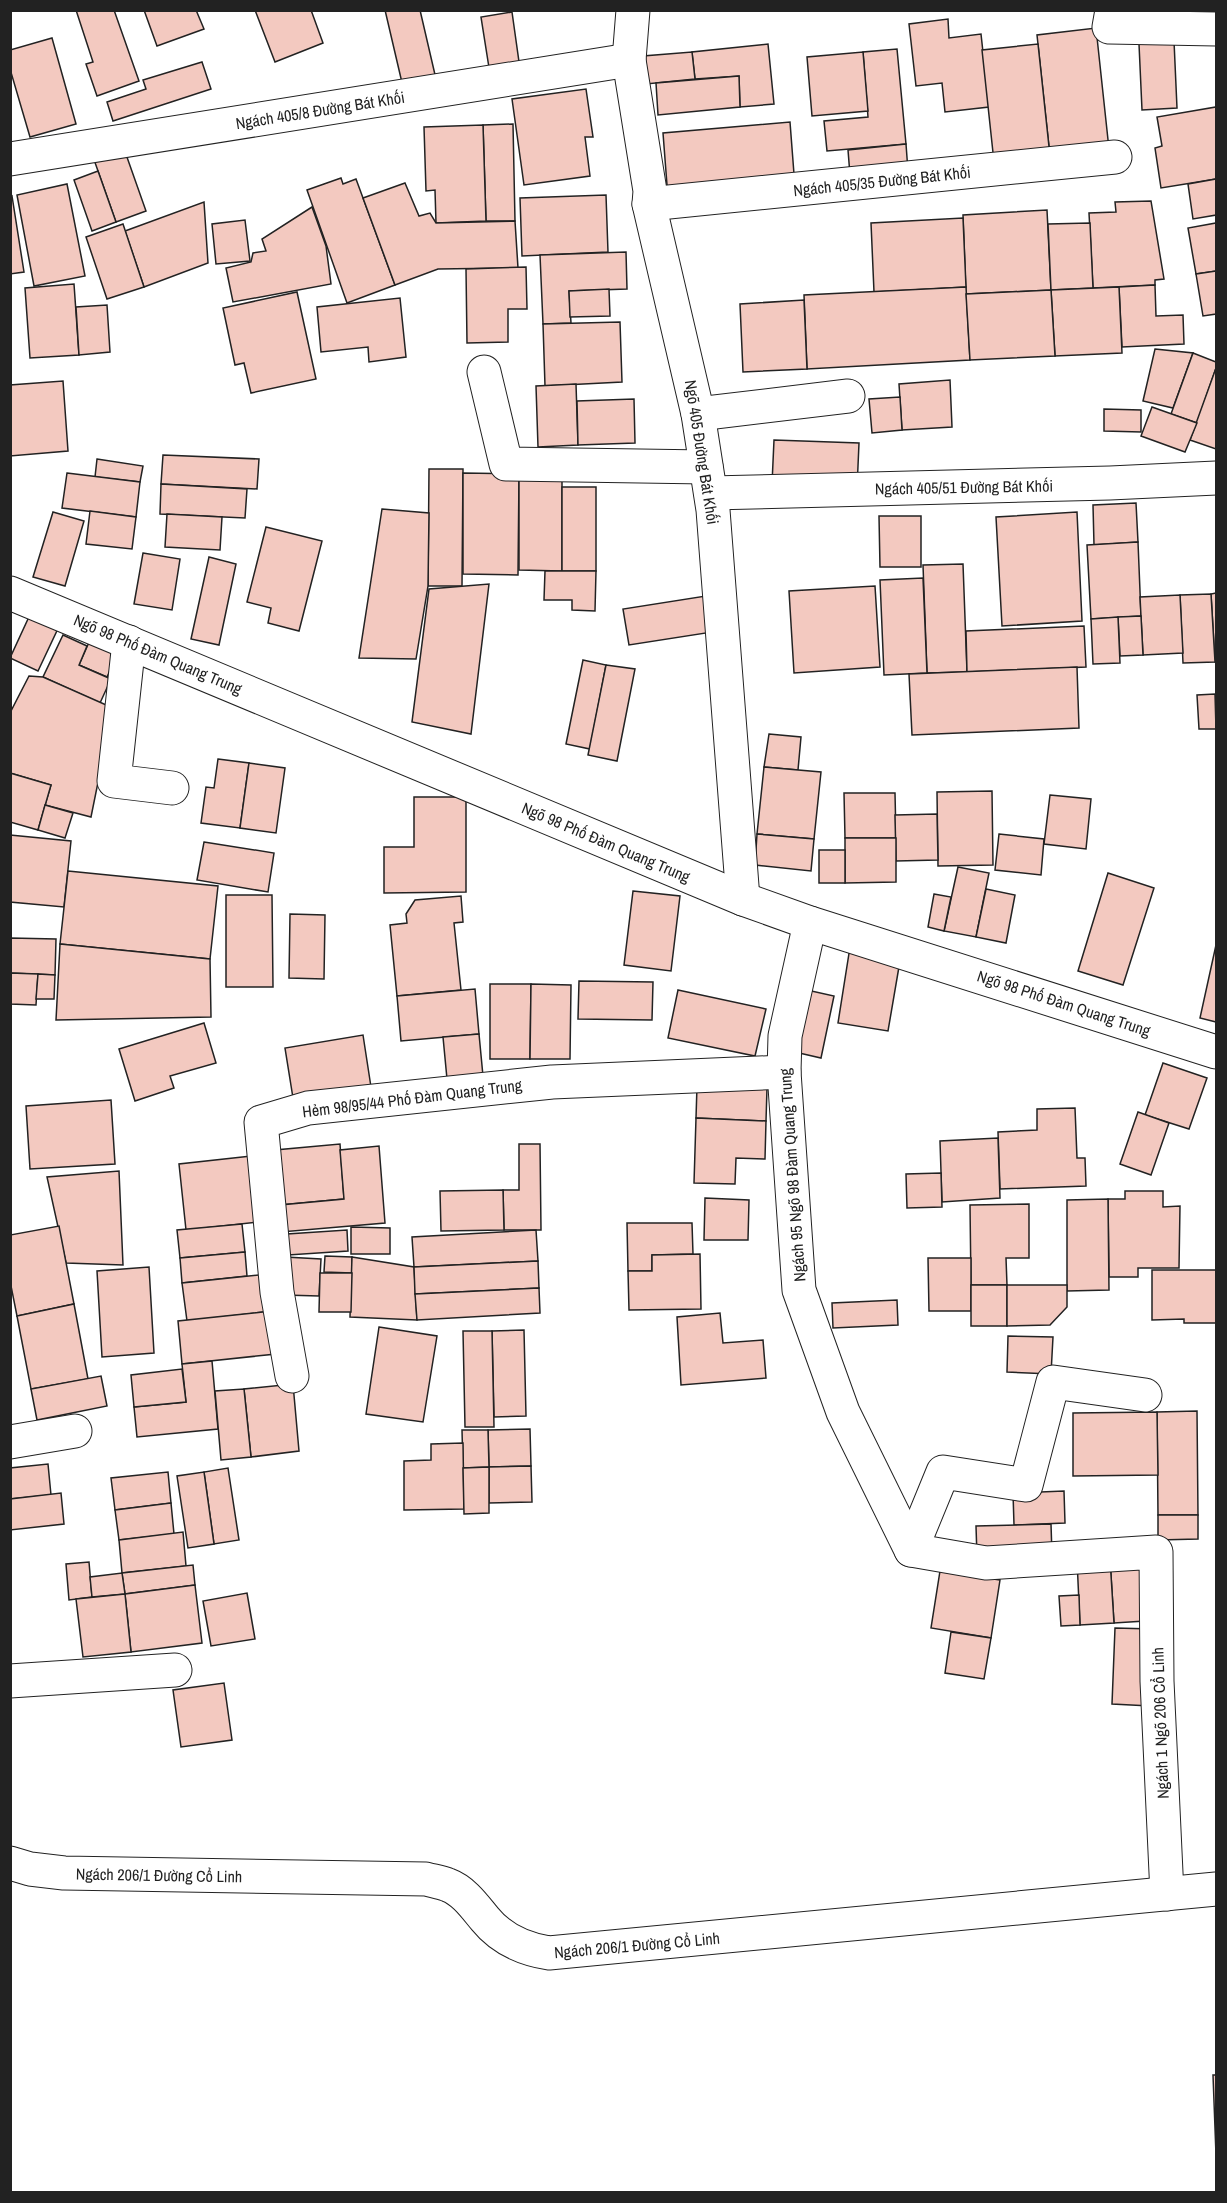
<svg xmlns="http://www.w3.org/2000/svg" width="1227" height="2203" font-family="'Archivo Narrow',sans-serif">
<style>
.building{fill:#f3c9c0;stroke:#222;stroke-width:1.5}
.lines{fill:none;stroke-linecap:round;stroke-linejoin:round}
.minor-casing{stroke:#222;stroke-width:35}
.minor{stroke:#fff;stroke-width:33}
.labels{text-anchor:middle;stroke-width:4.5;stroke-linejoin:round;paint-order:stroke}
.street-label{font-size:16px;fill:#222;stroke:#fff}
</style>
<rect width="100%" height="100%" fill="#fff"/>
<g class="building">
<path d="M76,10h38l25,71 -42,15 -11,-32 7,-2z"/>
<path d="M144,10h52l8,19 -47,17z"/>
<path d="M255,10h56l12,33 -48,19z"/>
<path d="M385,10h35l16,69 -33,8z"/>
<path d="M512,12l8,57 -30,5 -9,-57z"/>
<path d="M948,19l1,19 32,-4 8,73 -44,5 -3,-29 -26,3 -7,-62z"/>
<path d="M1096,28l13,121 -59,7 -13,-121z"/>
<path d="M52,38l24,86 -46,13 -20,-68v-19z"/>
<path d="M1174,41l3,67 -35,2 -3,-66z"/>
<path d="M768,44l6,60 -34,3 -1,-31 -44,3 -3,-27z"/>
<path d="M1038,44l12,112 -56,6 -12,-112z"/>
<path d="M897,49l9,95 -79,7 -3,-30 44,-4 -5,-65z"/>
<path d="M692,52l3,27 -49,5 -3,-28z"/>
<path d="M863,52l5,59 -56,5 -5,-59z"/>
<path d="M202,62l9,27 -98,32 -6,-19 39,-13 -3,-9z"/>
<path d="M739,76l1,31 -82,8 -2,-32z"/>
<path d="M586,89l7,48h-8l5,39 -66,9 -12,-86z"/>
<path d="M1216,107v72l-55,9 -6,-40 7,-2 -5,-29z"/>
<path d="M790,122l5,65 -127,11 -5,-65z"/>
<path d="M513,124l2,97h-29l-3,-96z"/>
<path d="M483,125l3,96 -50,2 -1,-33 -9,1 -2,-64z"/>
<path d="M122,143l24,68 -30,11 -24,-68z"/>
<path d="M906,144l2,27 -58,4 -2,-25z"/>
<path d="M98,171l18,51 -24,9 -18,-51z"/>
<path d="M341,178l2,6 13,-5 39,106 -48,18 -40,-113z"/>
<path d="M1216,179v36l-23,4 -5,-35z"/>
<path d="M405,183l14,33 11,-3 6,10 79,-2 3,47 -80,1 -43,16 -32,-87z"/>
<path d="M67,184l18,92 -51,10 -17,-91z"/>
<path d="M606,195l2,57 -86,4 -2,-58z"/>
<path d="M12,196l12,76 -14,2v-77z"/>
<path d="M1151,201l13,78 -9,1v5l-62,3 -4,-75 27,-1 -1,-10z"/>
<path d="M204,202l4,61 -64,24 -19,-56z"/>
<path d="M312,207l14,39 5,38 -98,18 -7,-34 25,-6 2,-9 13,-2 -4,-12z"/>
<path d="M1047,210l4,80 -85,4 -3,-79z"/>
<path d="M963,218l3,69 -92,5 -3,-69z"/>
<path d="M245,220l5,41 -34,3 -4,-40z"/>
<path d="M1090,223l3,65 -42,2 -3,-66z"/>
<path d="M1216,223v48l-20,3 -8,-46z"/>
<path d="M123,224l21,63 -37,12 -21,-62z"/>
<path d="M626,252l1,37 -58,2 2,32 -28,1 -3,-69z"/>
<path d="M526,267l1,42h-19v33l-41,1 -1,-74z"/>
<path d="M1216,271v43l-13,2 -7,-42z"/>
<path d="M74,284l5,71 -49,3 -5,-70z"/>
<path d="M1155,285l1,31 27,-1 1,29 -62,3 -3,-60z"/>
<path d="M966,287l4,73 -163,9 -3,-74z"/>
<path d="M1119,287l3,66 -67,3 -4,-66z"/>
<path d="M609,289l1,27 -40,1 -1,-26z"/>
<path d="M1051,290l4,66 -85,4 -4,-66z"/>
<path d="M297,292l19,87 -65,14 -7,-30 -9,2 -12,-57z"/>
<path d="M400,298l6,59 -37,5 -1,-15 -47,5 -4,-45z"/>
<path d="M804,300l3,69 -64,3 -3,-68z"/>
<path d="M107,305l3,47 -31,3 -3,-48z"/>
<path d="M620,322l2,60 -77,4 -2,-62z"/>
<path d="M1155,349l38,4 -20,55 -30,-7z"/>
<path d="M1193,353l23,9v6l-19,55 -26,-9z"/>
<path d="M1216,368v81l-26,-9z"/>
<path d="M950,380l2,47 -50,3 -3,-46z"/>
<path d="M63,381l5,70 -58,5v-71z"/>
<path d="M576,384l2,61 -40,2 -2,-61z"/>
<path d="M900,397l2,33 -30,3 -3,-34z"/>
<path d="M634,399l1,44 -57,2 -1,-44z"/>
<path d="M1152,407l45,16 -12,29 -44,-16z"/>
<path d="M1104,409l37,1v22l-37,-1z"/>
<path d="M774,440l85,3 -2,46 -85,-5z"/>
<path d="M163,455l96,4 -2,30 -96,-5z"/>
<path d="M97,459l46,7 -3,16 -45,-5z"/>
<path d="M429,469h34l-1,117h-34z"/>
<path d="M67,473l73,9 -4,35 -74,-9z"/>
<path d="M463,473l56,1 -1,101 -55,-1z"/>
<path d="M562,473v98l-43,-1v-96z"/>
<path d="M161,484l86,5 -2,29 -85,-4z"/>
<rect x="562" y="487" width="34" height="84"/>
<path d="M1136,503l2,39 -44,3 -1,-40z"/>
<path d="M382,509l47,4 -1,73 -12,73 -57,-1z"/>
<path d="M90,511l46,6 -4,32 -46,-5z"/>
<path d="M53,512l31,9 -19,65 -32,-9z"/>
<path d="M1077,512l5,109 -80,5 -6,-109z"/>
<path d="M167,514l55,3 -2,33 -55,-3z"/>
<path d="M879,516h42v51h-41z"/>
<path d="M266,527l56,14 -23,90 -31,-8 3,-15 -24,-6z"/>
<path d="M1138,542l3,74 -50,3 -4,-74z"/>
<path d="M143,553l37,6 -8,51 -38,-6z"/>
<path d="M209,557l27,7 -17,81 -28,-6z"/>
<path d="M963,564l4,108 -40,1 -4,-108z"/>
<path d="M545,571h51l-1,40 -23,-1v-10h-28z"/>
<path d="M923,578l4,95 -43,2 -4,-95z"/>
<path d="M489,584l-18,150 -59,-12 17,-133z"/>
<path d="M875,586l5,81 -86,6 -5,-82z"/>
<path d="M1216,593v69h-1l-4,-68z"/>
<path d="M1211,594l4,68 -32,1 -3,-68z"/>
<path d="M712,595l7,36 -90,14 -6,-36z"/>
<path d="M1180,595l3,58 -40,2 -3,-58z"/>
<path d="M34,606l28,14 -24,51 -28,-13z"/>
<path d="M1141,616l2,39 -23,1 -2,-39z"/>
<path d="M1118,617l2,46 -27,1 -2,-45z"/>
<path d="M1084,626l2,41 -119,5 -1,-41z"/>
<path d="M94,631l28,13 -15,33 -28,-12z"/>
<path d="M63,635l24,11 -8,19 32,14 -11,24 -57,-26z"/>
<path d="M583,660l23,5 -16,84 -24,-5z"/>
<path d="M606,665l29,4 -18,92 -29,-6z"/>
<path d="M1077,667l2,61 -167,7 -3,-61z"/>
<path d="M29,676l14,1 70,31 -22,109 -46,-12 6,-20 -41,-12v-60z"/>
<path d="M1215,694l1,35h-17l-2,-34z"/>
<path d="M769,734l32,3 -3,33 -34,-3z"/>
<path d="M218,759l31,4 -9,65 -39,-5 5,-36 8,1z"/>
<path d="M249,763l36,5 -9,65 -36,-5z"/>
<path d="M764,767l57,5 -7,67 -57,-5z"/>
<path d="M10,773l41,12 -13,45 -28,-8z"/>
<path d="M992,791l1,74 -55,1 -1,-74z"/>
<path d="M844,793h51l1,45h-51z"/>
<path d="M1050,795l41,4 -5,50 -42,-5z"/>
<path d="M414,797h52v95l-82,1v-46h30z"/>
<path d="M45,805l28,8 -8,25 -27,-8z"/>
<path d="M937,814l1,46 -42,1 -1,-46z"/>
<path d="M757,834l57,5 -3,32 -56,-6z"/>
<path d="M999,834l45,5 -3,36 -46,-5z"/>
<path d="M10,835l61,6 -7,66 -54,-5z"/>
<path d="M845,838h51v44l-51,1z"/>
<path d="M204,842l70,11 -6,39 -71,-12z"/>
<rect x="819" y="850" width="26" height="33"/>
<path d="M958,867l31,6 -13,64 -32,-6z"/>
<path d="M68,871l150,15 -8,73 -150,-15z"/>
<path d="M1108,873l46,15 -31,97 -45,-14z"/>
<path d="M986,889l29,6 -9,48 -30,-6z"/>
<path d="M633,891l47,5 -9,75 -47,-6z"/>
<path d="M934,894l17,3 -7,34 -16,-4z"/>
<path d="M226,895h46l1,92h-47z"/>
<path d="M461,896l2,26 -9,1 7,67 -64,6 -7,-71 17,-2 -1,-9 9,-14z"/>
<path d="M290,914l35,1 -1,64 -35,-1z"/>
<path d="M10,938l46,1 -1,36 -45,-2z"/>
<path d="M60,944l150,15 1,58 -155,3z"/>
<path d="M1216,945v77l-16,-4z"/>
<path d="M850,947l51,8 -13,76 -50,-8z"/>
<path d="M10,973l28,1 -2,31 -26,-1z"/>
<path d="M38,974l17,1 -1,24h-18z"/>
<path d="M579,981l74,1 -1,38 -74,-1z"/>
<path d="M490,984h41l-1,75h-40z"/>
<path d="M531,984l40,1 -1,74h-40z"/>
<path d="M798,988l36,8 -13,62 -35,-8z"/>
<path d="M475,989l4,45 -78,7 -4,-45z"/>
<path d="M678,990l88,19 -11,47 -87,-18z"/>
<path d="M204,1023l12,40 -46,13 4,12 -39,13 -16,-52z"/>
<path d="M479,1034l4,42 -36,3 -4,-42z"/>
<path d="M363,1035l8,52 -78,11 -8,-50z"/>
<path d="M1163,1063l44,15 -18,51 -44,-14z"/>
<path d="M697,1086l70,2 -1,33 -70,-3z"/>
<path d="M111,1100l4,64 -85,5 -4,-63z"/>
<path d="M1075,1108l2,50h8l1,28 -86,3 -2,-57 39,-2v-21z"/>
<path d="M1138,1112l31,11 -18,52 -31,-11z"/>
<path d="M696,1118l70,3 -1,38 -29,-1 -1,26 -41,-1z"/>
<path d="M998,1138l2,60 -58,4 -2,-61z"/>
<path d="M340,1144l4,55 -64,6 -5,-55z"/>
<path d="M519,1144h21l1,86h-37l-1,-40h16z"/>
<path d="M379,1146l6,77 -104,9 -1,-27 64,-6 -4,-49z"/>
<path d="M261,1155l7,66 -82,9 -7,-66z"/>
<path d="M119,1171l4,94 -57,-2 -19,-86z"/>
<path d="M941,1173l1,34 -35,1 -1,-34z"/>
<path d="M503,1190l1,40 -63,1 -1,-40z"/>
<path d="M1125,1191h38v16l17,-1 -1,62h-41v9h-29l-1,-78h17z"/>
<path d="M705,1198l44,2 -1,40h-44z"/>
<path d="M1108,1199l1,91 -42,1v-91z"/>
<path d="M1029,1204v54h-23l1,27h-36l-1,-80z"/>
<path d="M627,1223h65l1,31 -41,1v16h-24z"/>
<path d="M242,1224l3,28 -65,6 -3,-28z"/>
<path d="M59,1226l15,78 -57,12 -7,-35v-46z"/>
<path d="M351,1227l39,1v26h-39z"/>
<path d="M347,1230l1,21 -60,4 -1,-21z"/>
<path d="M536,1230l2,31 -124,6 -2,-30z"/>
<path d="M245,1252l2,24 -65,7 -2,-25z"/>
<path d="M700,1254l1,55 -72,1 -1,-39h24v-16z"/>
<path d="M325,1256l27,1v16l-28,-1z"/>
<path d="M285,1257l36,2 -2,37 -35,-1z"/>
<path d="M352,1257l62,10 3,53 -67,-3z"/>
<path d="M928,1258h43v53h-42z"/>
<path d="M538,1261l1,27 -124,6 -1,-27z"/>
<path d="M149,1267l5,86 -52,4 -5,-86z"/>
<path d="M1152,1270h64v53h-32v-4l-32,1z"/>
<path d="M320,1273h32l-1,39h-32z"/>
<path d="M268,1274l4,37 -85,10 -5,-38z"/>
<rect x="971" y="1285" width="36" height="41"/>
<path d="M1007,1285h60v22l-17,18 -43,1z"/>
<path d="M539,1288l1,25 -123,7 -2,-26z"/>
<path d="M897,1300l1,25 -65,3 -1,-25z"/>
<path d="M74,1304l14,75 -57,10 -14,-73z"/>
<path d="M272,1311l4,43 -94,10 -4,-43z"/>
<path d="M720,1313l3,30 40,-3 3,38 -85,7 -4,-68z"/>
<path d="M379,1327l58,9 -14,86 -57,-8z"/>
<path d="M524,1330l2,86 -32,1 -2,-86z"/>
<path d="M463,1331h29l2,96h-29z"/>
<path d="M1008,1336l45,1 -2,37 -44,-2z"/>
<path d="M212,1361l6,68 -81,8 -3,-30 52,-5 -4,-38z"/>
<path d="M182,1369l4,33 -52,5 -3,-32z"/>
<path d="M101,1376l6,30 -70,14 -6,-31z"/>
<path d="M293,1384l6,67 -48,6 -7,-68z"/>
<path d="M244,1389l7,68 -30,3 -6,-69z"/>
<path d="M1197,1411l1,104h-40l-1,-103z"/>
<path d="M1157,1412l1,63 -85,1v-63z"/>
<path d="M530,1429l1,37 -42,1 -1,-37z"/>
<path d="M462,1430h26l1,37 -26,1z"/>
<path d="M463,1443l1,66 -60,1v-49l27,-1v-16z"/>
<path d="M48,1464l3,31 -41,4v-31z"/>
<path d="M531,1466l1,36 -43,1v-36z"/>
<path d="M489,1467v46l-25,1 -1,-46z"/>
<path d="M228,1468l11,72 -25,4 -10,-72z"/>
<path d="M168,1472l3,31 -56,7 -4,-32z"/>
<path d="M204,1472l10,72 -26,4 -11,-72z"/>
<path d="M1064,1491l1,32 -51,2 -1,-32z"/>
<path d="M61,1493l3,31 -54,6v-31z"/>
<path d="M171,1503l3,31 -55,6 -4,-30z"/>
<path d="M1158,1515h40v24l-40,1z"/>
<path d="M1051,1524l1,31 -75,2 -1,-31z"/>
<path d="M183,1532l3,34 -64,7 -3,-33z"/>
<path d="M1141,1557l4,64 -31,2 -4,-64z"/>
<path d="M1110,1559l4,64 -34,2 -3,-65z"/>
<path d="M89,1562l3,35 -23,3 -3,-36z"/>
<path d="M193,1565l2,20 -70,9 -3,-21z"/>
<path d="M940,1571l60,9 -9,58 -60,-10z"/>
<path d="M122,1573l3,21 -33,3 -2,-20z"/>
<path d="M195,1585l7,58 -71,9 -6,-58z"/>
<path d="M247,1593l8,46 -44,7 -8,-45z"/>
<path d="M125,1594l6,58 -48,5 -7,-58z"/>
<path d="M1079,1595l1,30 -19,1 -2,-30z"/>
<path d="M1115,1628l37,1 -2,77 -38,-2z"/>
<path d="M951,1632l40,6 -7,41 -39,-6z"/>
<path d="M224,1683l8,57 -51,7 -8,-57z"/>
<path d="M1213,2075h3v80z"/>
</g>
<g class="lines">
<g class="minor-casing">
<g id="minor">
<path d="M633,10l-4,50 21,131 -1,13 49,210 15,96 30,389"/>
<path d="M1112,10l-3,17 107,2"/>
<path d="M10,159l619,-99"/>
<path d="M649,204l466,-47"/>
<path d="M484,372l22,92 200,3"/>
<path d="M698,414l150,-18"/>
<path d="M711,493l399,-10 106,-5"/>
<path d="M10,593l733,306 67,24 406,129"/>
<path d="M129,642l-15,139 58,7"/>
<path d="M810,923l-25,113 -1,36 15,218 44,122 68,138 75,13 170,-11 1,129 10,213"/>
<path d="M292,1376l-15,-84 -16,-170 47,-14 244,-26 232,-10"/>
<path d="M10,1442l65,-11"/>
<path d="M911,1550l32,-78 83,13 27,-103 92,13"/>
<path d="M10,1681l165,-11"/>
<path d="M10,1863l20,6 34,4 362,6c7,2 15,3 22,6 16,6 27,22 37,34 17,21 39,30 64,34l667,-64"/>
</g>
</g>
<use href="#minor" class="minor"/>
</g>
<g class="labels">
<g class="street-label">
<text transform="translate(320 110) rotate(-9)" y="6">Ngách 405/8 Đường Bát Khối</text>
<text transform="translate(882 181) rotate(-6)" y="6">Ngách 405/35 Đường Bát Khối</text>
<text transform="translate(702 452) rotate(81)" y="6">Ngõ 405 Đường Bát Khối</text>
<text transform="translate(964 487) rotate(-1)" y="6">Ngách 405/51 Đường Bát Khối</text>
<text transform="translate(158 654) rotate(23)" y="6">Ngõ 98 Phố Đàm Quang Trung</text>
<text transform="translate(606 842) rotate(23)" y="6">Ngõ 98 Phố Đàm Quang Trung</text>
<text transform="translate(1064 1003) rotate(18)" y="6">Ngõ 98 Phố Đàm Quang Trung</text>
<text transform="translate(412 1098) rotate(-7)" y="6">Hẻm 98/95/44 Phố Đàm Quang Trung</text>
<text transform="translate(792 1175) rotate(-94)" y="6">Ngách 95 Ngõ 98 Đàm Quang Trung</text>
<text transform="translate(1160 1723) rotate(-92)" y="6">Ngách 1 Ngõ 206 Cổ Linh</text>
<text transform="translate(159 1875) rotate(1)" y="6">Ngách 206/1 Đường Cổ Linh</text>
<text transform="translate(637 1945) rotate(-5)" y="6">Ngách 206/1 Đường Cổ Linh</text>
</g>
</g>
<rect width="1227" height="2203" fill="none" stroke="#222222" stroke-width="24"/>
</svg>
